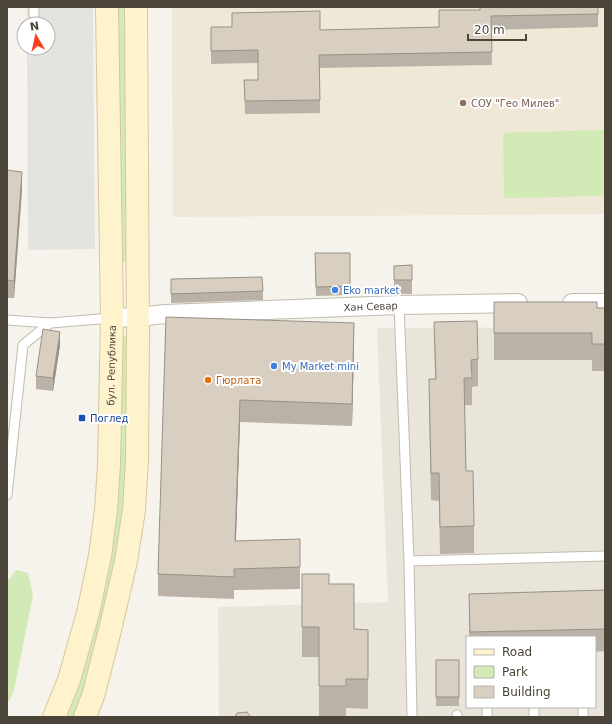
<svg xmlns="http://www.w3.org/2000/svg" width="612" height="724" font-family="'DejaVu Sans',sans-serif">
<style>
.residential{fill:#eae5da;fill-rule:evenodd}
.education{fill:#efe8d6;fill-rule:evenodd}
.green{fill:#d2eab5}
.parking{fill:#e5e3e0}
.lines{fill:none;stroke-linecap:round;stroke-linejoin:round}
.lane-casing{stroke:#c2bbae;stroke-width:11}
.street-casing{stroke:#c2bbae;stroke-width:20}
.secondary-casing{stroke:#d6c79b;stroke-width:24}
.lane{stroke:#fff;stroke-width:9}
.street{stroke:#fff;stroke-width:18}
.secondary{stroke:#fff3cd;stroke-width:22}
.wall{fill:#bab2a6}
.shaded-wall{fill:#979187}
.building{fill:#d8cfc1;stroke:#979187}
.education-dot{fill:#8d6e63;stroke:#fff;stroke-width:1.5}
.shop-dot{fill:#3f7fe0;stroke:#fff;stroke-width:1.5}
.food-dot{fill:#e8710a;stroke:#fff;stroke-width:1.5}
.transit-dot{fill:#1a4fb4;stroke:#fff;stroke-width:1.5}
.labels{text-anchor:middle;stroke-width:4;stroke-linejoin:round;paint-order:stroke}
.education-label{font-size:10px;fill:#785e54;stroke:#fff;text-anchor:start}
.shop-label{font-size:10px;fill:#366cbe;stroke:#fff;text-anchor:start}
.street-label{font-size:10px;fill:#4b4439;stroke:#fff}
.food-label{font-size:10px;fill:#c56008;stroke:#fff;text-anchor:start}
.transit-label{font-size:10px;fill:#164399;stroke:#fff;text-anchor:start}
</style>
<rect width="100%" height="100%" fill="#f6f3ec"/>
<path class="residential" d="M605,327v390h-386l-1,-110 170,-5 -11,-274zM467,637h128v70h-128z"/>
<path class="education" d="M172,7h433v207l-432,3zM232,26l207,14 53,25 -207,4 -27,24v-30l-47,1 21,-24z"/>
<g class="green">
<path d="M107,7h29l1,256 -26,-3z"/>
<path d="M605,130v66l-101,2 -1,-65z"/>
<path d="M138,335l-1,125 -52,257h-31l34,-104 23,-276z"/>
<path d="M16,570l12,3 5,22 -19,96 -7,14v-123z"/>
</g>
<path class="parking" d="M27,7h66l2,242 -67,1 -1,-202h21v-24h-21z"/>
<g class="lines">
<g class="lane-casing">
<g id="lane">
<path d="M34,7v7"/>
<path d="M399,305l10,256 3,156"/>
<path d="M7,320l43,3 62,-5"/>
<path d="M7,495l16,-150 27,-22"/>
<path d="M409,561l196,-5"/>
<path d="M487,707v10"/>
<path d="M534,707v10"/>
<path d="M457,715v2"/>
<path d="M583,717v-10"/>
</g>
</g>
<g class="street-casing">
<g id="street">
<path d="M572,303h33"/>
<path id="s1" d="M112,318l25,-1 28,-3 234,-9 119,-2"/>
</g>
</g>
<g class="secondary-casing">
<g id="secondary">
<path id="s2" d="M54,717l15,-37 19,-67 12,-57 6,-46 3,-45 3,-147 -5,-311"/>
<path d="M85,717l9,-24 17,-67 15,-65 8,-51 3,-50 1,-125 -2,-328"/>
</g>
</g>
<use href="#lane" class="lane"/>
<use href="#street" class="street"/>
<use href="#secondary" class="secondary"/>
</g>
<g class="wall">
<path d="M439,10l159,4v13l-107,3 1,35 -172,3v45l-75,1 -1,-34h14v-17l-47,1v-37l109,3 119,-3z"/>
<path d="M7,170l15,19 -8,109h-7z"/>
<path d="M315,262l35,24v9l-34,1z"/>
<path d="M412,265v29h-18v-28z"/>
<path d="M171,279l92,12v9l-92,3z"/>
<path d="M494,302l111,6v63h-13v-11h-98z"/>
<path d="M166,317l188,28 -2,81 -112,-4 -4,119 64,26v22l-66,1v9l-76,-3v-22z"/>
<path d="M434,322l44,37v27l-6,1v18h-8l2,66 8,55v27l-34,1 -1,-53 -8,-1 -2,-94v-27h6z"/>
<path d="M60,345l-7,46 -17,-2v-13z"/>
<path d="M302,574l27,10 25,45 14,1v79l-22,-1v8h-27v-59h-17z"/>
<path d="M605,590v61l-10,1v-15h-126v-43z"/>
<rect x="436" y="660" width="23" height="46"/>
</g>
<g class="shaded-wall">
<path d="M22,172v17l-8,109v-17z"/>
<path d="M354,323v22l-2,81v-22z"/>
<path d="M60,332v13l-7,46v-13z"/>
<path d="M240,400v22l-5,141v-22z"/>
</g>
<g class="building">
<path d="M480,7h118v7l-107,2 1,36 -173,3 1,45 -75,1 -1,-21h14v-30l-47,1v-24h21v-14l88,-2v19l119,-3v-17h41z"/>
<path d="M7,170l15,2 -8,109 -7,-1z"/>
<path d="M315,253h35v33l-34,1z"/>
<path d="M412,265v15h-18v-14z"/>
<path d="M262,277l1,14 -92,3v-15z"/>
<path d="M494,302h103v6h8v36h-13v-11h-98z"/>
<path d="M166,317l188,6 -2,81 -112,-4 -5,141 65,-2v28l-66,2v8l-76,-3z"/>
<path d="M477,321l1,38 -7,1 1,18h-8l2,93h7l1,55 -34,1 -1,-54h-8l-2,-94h7l-2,-57z"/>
<path d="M43,329l17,3 -7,46 -17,-2z"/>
<path d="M302,574h27v10h25v45l14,1v49h-22v7h-27v-59h-17z"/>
<path d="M605,590v39l-135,3 -1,-38z"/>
<rect x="436" y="660" width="23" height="37"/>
<path d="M247,712l4,5h-16l2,-4z"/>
</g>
<circle class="education-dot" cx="463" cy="103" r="4"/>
<g class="shop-dot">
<circle cx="335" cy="290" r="4"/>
<circle cx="274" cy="366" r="4"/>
</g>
<circle class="food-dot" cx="208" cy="380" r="4"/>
<rect class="transit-dot" x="78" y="414" width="8" height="8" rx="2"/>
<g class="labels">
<g class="education-label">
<text x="471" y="107">СОУ "Гео Милев"</text>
</g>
<g class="shop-label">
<text x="343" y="294">Eko market</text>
<text x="282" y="370">My Market mini</text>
</g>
<g class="street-label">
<text dy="4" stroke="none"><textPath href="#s1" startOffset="259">Хан Севар</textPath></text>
<text dy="4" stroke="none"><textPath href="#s2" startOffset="359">бул. Република</textPath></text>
</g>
<g class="food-label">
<text x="216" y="384">Гюрлата</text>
</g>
<g class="transit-label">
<text x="90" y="422">Поглед</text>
</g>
</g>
<rect width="612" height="724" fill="none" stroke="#4b4439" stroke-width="16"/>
<rect x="466" y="636" width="130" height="72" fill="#ffffff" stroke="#b7b4b0"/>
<rect x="474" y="649" width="20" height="6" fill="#fff3cd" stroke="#b7b4b0"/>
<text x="502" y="656" font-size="12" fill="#4b4439">Road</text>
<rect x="474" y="666" width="20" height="12" fill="#d2eab5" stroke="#b7b4b0"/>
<text x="502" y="676" font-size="12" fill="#4b4439">Park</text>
<rect x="474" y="686" width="20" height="12" fill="#d8cfc1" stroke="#b7b4b0"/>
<text x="502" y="696" font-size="12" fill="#4b4439">Building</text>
<g transform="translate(36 36) rotate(351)"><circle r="19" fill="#ffffff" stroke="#b7b4b0"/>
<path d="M0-3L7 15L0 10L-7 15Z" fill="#fc3f1d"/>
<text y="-6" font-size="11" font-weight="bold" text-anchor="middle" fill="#4b4439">N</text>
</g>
<path d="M468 34v6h58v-6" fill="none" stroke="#4b4439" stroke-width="2"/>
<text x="474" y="34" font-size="12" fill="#4b4439" stroke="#ffffff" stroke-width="3" paint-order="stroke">20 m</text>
</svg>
